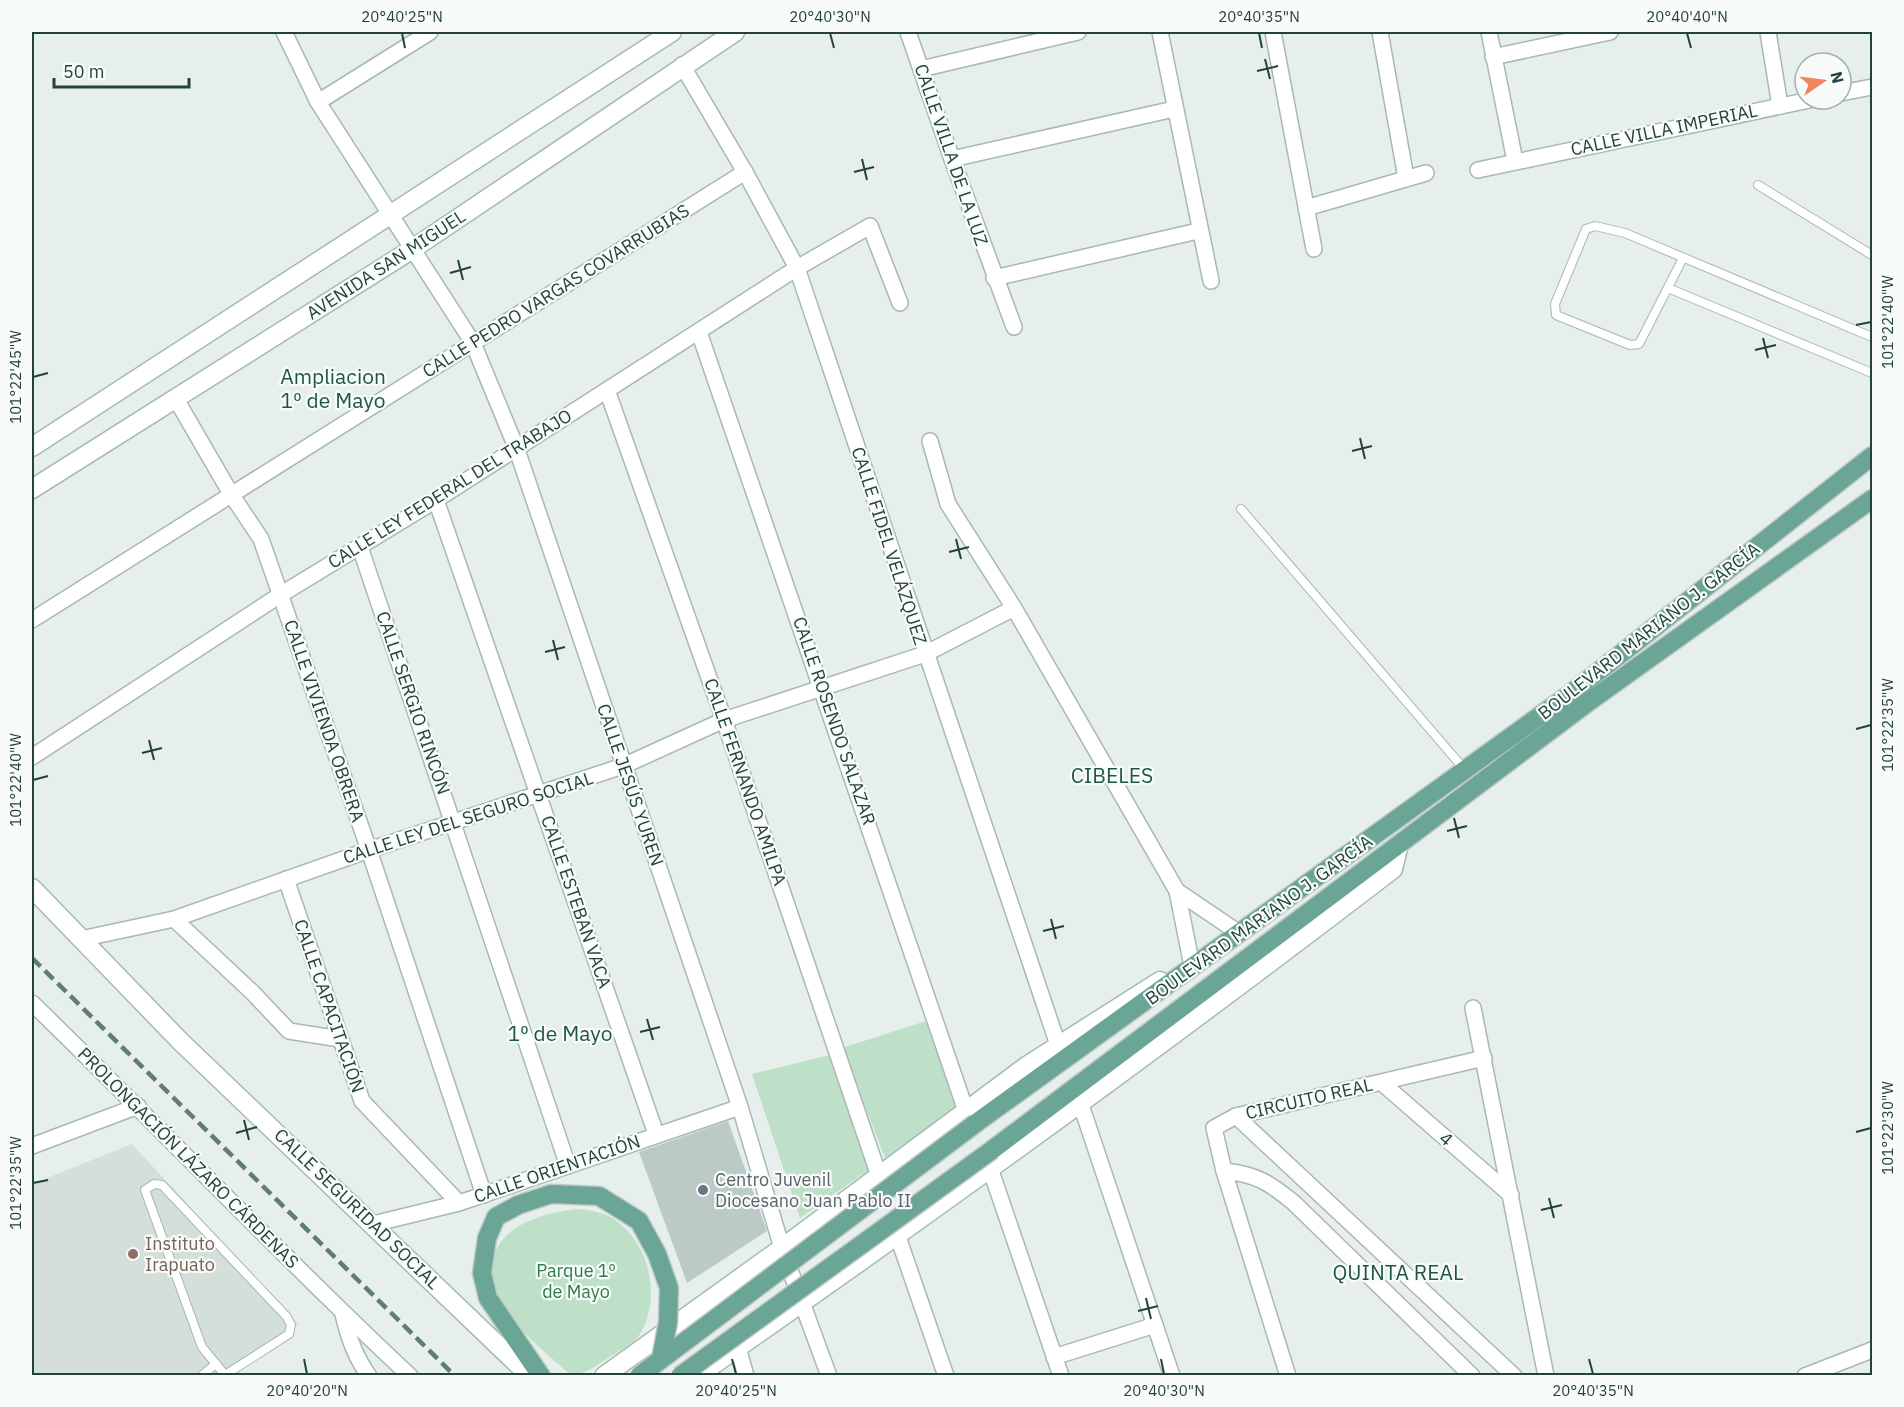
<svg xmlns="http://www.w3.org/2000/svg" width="1904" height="1407" font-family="'IBM Plex Sans',sans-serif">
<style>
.built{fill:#d4dfda}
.green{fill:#bfe0c8}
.building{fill:#bbcac4}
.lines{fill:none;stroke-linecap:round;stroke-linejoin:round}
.lane-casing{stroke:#a8b8b2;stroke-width:10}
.street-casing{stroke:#a8b8b2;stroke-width:18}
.secondary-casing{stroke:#a4bbb3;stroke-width:21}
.primary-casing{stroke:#c2cac8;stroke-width:21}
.lane{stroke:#fff;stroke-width:8}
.street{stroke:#fff;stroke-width:15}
.secondary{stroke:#fff;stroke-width:18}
.primary{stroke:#6aa596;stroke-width:18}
.rail{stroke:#5f7d75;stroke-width:4.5;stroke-dasharray:12 6;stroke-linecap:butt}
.primary-bridge-casing{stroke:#c2cac8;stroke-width:21;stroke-linecap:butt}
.primary-bridge{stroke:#6aa596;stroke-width:18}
.ticks{fill:none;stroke:#24423a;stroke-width:2}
.worship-dot{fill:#6b7280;stroke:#f7fbf9;stroke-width:2}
.education-dot{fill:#8d6e63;stroke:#f7fbf9;stroke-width:2}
.labels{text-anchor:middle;stroke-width:4.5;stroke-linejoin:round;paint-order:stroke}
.street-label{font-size:18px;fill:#24423a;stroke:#f7fbf9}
.worship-label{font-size:18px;fill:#5b616d;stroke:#f7fbf9;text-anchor:start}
.education-label{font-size:18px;fill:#785e54;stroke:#f7fbf9;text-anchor:start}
.park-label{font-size:18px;fill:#2d7a4b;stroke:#f7fbf9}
.quarter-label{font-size:21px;fill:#1f5548;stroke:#f7fbf9}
.neatline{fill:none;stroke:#24423a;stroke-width:2}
.ticks-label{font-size:15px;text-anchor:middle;fill:#24423a}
</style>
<rect width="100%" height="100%" fill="#e6efeb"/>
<path class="built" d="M132,1144l166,180 -76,51 -190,1v-192z"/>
<g class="green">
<path d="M926,1021l31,87 -72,50 -43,-110z"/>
<path d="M830,1055l40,114 -70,49 -48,-144z"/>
<path d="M576,1209c15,1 30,3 42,13 33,25 43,77 22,112 -6,10 -23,18 -32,24 -10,7 -25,17 -37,17 -25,-22 -53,-44 -71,-73 -7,-9 -8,-20 -8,-31 0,-44 47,-57 84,-62z"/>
</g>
<path class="building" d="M728,1121l39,110 -80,52 -48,-131z"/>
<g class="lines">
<g class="lane-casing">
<g id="lane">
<path d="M1758,185l114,70"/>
<path d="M1683,258l-44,86 -9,1 -74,-30 -1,-11 31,-75 9,-3 30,7 247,104"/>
<path d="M1668,288l204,85"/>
<path d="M1241,509l224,261"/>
<path d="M154,1184l8,1 125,132 4,8 -2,9 -64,41 -23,-28 -57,-157z"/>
<path d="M201,1376l15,-12"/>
</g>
</g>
<g class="street-casing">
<g id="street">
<path d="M284,32l34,70 155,241 43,104 224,660 42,141 47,128"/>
<path d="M908,32l44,127 62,168"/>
<path d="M1160,32l51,249"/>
<path d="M1273,32l41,217"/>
<path d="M1380,32l26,146"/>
<path d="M1489,32l26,129"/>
<path d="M1768,32l12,74"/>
<path d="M1493,57l117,-25"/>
<path d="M682,65l63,107 52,96 261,777"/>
<path d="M921,69l157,-37"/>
<path d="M1841,93l31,-6"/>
<path d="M318,102l112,-70"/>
<path d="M952,159l222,-50"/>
<path d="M1478,170l336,-71"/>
<path d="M1306,208l120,-35"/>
<path d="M994,278l204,-47"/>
<path d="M699,332l267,779"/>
<path d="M607,390l117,330 155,456"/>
<path d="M176,399l55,95 30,45 108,311 115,345"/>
<path d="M930,441l18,63 66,104 163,283 14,70"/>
<path d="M436,500l220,634"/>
<path d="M360,547l208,619"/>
<path d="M32,620l713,-448"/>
<path d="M32,757l248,-162 156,-95 361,-232 73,-42 30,77"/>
<path d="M286,879l76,222 97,102"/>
<path d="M1177,891l59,40"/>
<path d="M174,919l78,73 37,39 51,8"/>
<path d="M81,939l93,-20 195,-69 254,-84 101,-46 201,-66 89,-46"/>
<path d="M32,1003c127,123 248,252 378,373"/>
<path d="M1473,1008l73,368"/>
<path d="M1382,1083l129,112"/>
<path d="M1081,1105l91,271"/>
<path d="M1236,1116l278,260"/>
<path d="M32,1146l106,-40"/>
<path d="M990,1168l71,208"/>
<path d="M1224,1171c32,3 46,12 70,32l178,173"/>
<path d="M373,1224l86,-21 281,-96"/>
<path d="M897,1234l49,142"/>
<path d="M343,1314c5,23 12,43 26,62"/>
<path d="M738,1347l8,29"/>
<path d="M1054,1357l101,-32"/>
<path d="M1288,1376l-64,-205 -10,-43 22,-12 248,-58"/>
<path d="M1805,1376l67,-26"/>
</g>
</g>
<g class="secondary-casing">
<g id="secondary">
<path d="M32,447l640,-415"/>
<path d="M32,489l379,-239 324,-218"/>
<path d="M32,888l148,153 350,335"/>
<path d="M604,1376l178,-128 246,-183 132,-84"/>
<path d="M697,1376c236,-164 468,-332 696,-507l6,-25"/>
</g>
</g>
<g class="primary-casing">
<g id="primary">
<path d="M976,1123l594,-429 302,-238"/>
<path d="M992,1150l595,-447 285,-204"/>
<path d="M488,1298l53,78"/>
</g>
</g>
<use href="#lane" class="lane"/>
<use href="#street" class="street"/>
<use href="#secondary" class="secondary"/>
<use href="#primary" class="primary"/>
<path class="rail" d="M32,958l423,418"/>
<g class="primary-bridge-casing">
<g id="primary-bridge">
<path d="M488,1298l-6,-25 5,-35 9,-21 22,-12 33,-11 48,2 40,25 18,33 12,34 -1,34 -7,37"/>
<path d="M639,1376l337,-253"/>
<path d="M680,1376l312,-226"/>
</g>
</g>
<use href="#primary-bridge" class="primary-bridge"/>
</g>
<path class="ticks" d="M402,33l3,15M830,33l4,15M1259,33l3,15M1687,33l4,15M1265,59l5,20M1257,71l21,-5M862,159l5,21M854,172l20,-5M458,260l5,20M450,273l21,-6M1856,325l15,-3M1763,338l5,20M1755,350l21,-5M33,377l15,-4M1360,438l5,21M1352,451l20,-5M956,539l5,20M949,552l20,-5M553,640l5,20M545,652l20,-5M1856,729l15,-4M149,740l5,20M142,753l20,-5M33,780l15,-4M1454,818l5,20M1447,831l20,-5M1051,919l5,20M1043,931l21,-5M647,1019l6,21M640,1032l20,-5M244,1120l5,20M1856,1132l15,-4M236,1133l21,-6M33,1183l15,-3M1549,1198l5,20M1541,1210l21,-5M1146,1298l5,21M1138,1311l20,-5M304,1359l3,15M732,1359l4,15M1161,1359l3,15M1589,1359l4,15"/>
<circle class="worship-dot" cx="703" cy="1190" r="6"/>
<circle class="education-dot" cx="133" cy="1254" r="6"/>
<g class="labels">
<g class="street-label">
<text transform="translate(1664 130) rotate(-12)" y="6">CALLE VILLA IMPERIAL</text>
<text transform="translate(951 155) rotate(71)" y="6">CALLE VILLA DE LA LUZ</text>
<text transform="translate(386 265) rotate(-33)" y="6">AVENIDA SAN MIGUEL</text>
<text transform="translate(556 291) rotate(-32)" y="6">CALLE PEDRO VARGAS COVARRUBIAS</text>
<text transform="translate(450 489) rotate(-32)" y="6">CALLE LEY FEDERAL DEL TRABAJO</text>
<text transform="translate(889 546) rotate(72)" y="6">CALLE FIDEL VELÁZQUEZ</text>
<text transform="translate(1649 631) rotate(-38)" y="6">BOULEVARD MARIANO J. GARCÍA</text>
<text transform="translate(413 703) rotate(71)" y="6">CALLE SERGIO RINCÓN</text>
<text transform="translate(324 721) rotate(71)" y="6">CALLE VIVIENDA OBRERA</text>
<text transform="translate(834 721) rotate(71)" y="6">CALLE ROSENDO SALAZAR</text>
<text transform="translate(745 782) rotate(71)" y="6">CALLE FERNANDO AMILPA</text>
<text transform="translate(630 785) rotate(71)" y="6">CALLE JESÚS YUREN</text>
<text transform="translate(468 818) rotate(-18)" y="6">CALLE LEY DEL SEGURO SOCIAL</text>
<text transform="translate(576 902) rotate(71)" y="6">CALLE ESTEBAN VACA</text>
<text transform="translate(1259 920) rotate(-36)" y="6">BOULEVARD MARIANO J. GARCÍA</text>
<text transform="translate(329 1006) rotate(71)" y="6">CALLE CAPACITACIÓN</text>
<text transform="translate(1309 1099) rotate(-13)" y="6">CIRCUITO REAL</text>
<text transform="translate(1446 1139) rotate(41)" y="6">4</text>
<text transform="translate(188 1158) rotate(45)" y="6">PROLONGACIÓN LÁZARO CÁRDENAS</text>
<text transform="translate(557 1169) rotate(-19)" y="6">CALLE ORIENTACIÓN</text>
<text transform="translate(357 1209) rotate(44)" y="6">CALLE SEGURIDAD SOCIAL</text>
</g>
<g class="worship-label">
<text x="715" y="1186">Centro Juvenil<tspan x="715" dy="21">Diocesano Juan Pablo II</tspan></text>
</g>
<g class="education-label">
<text x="145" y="1250">Instituto<tspan x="145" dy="21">Irapuato</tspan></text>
</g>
<g class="park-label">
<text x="576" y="1277">Parque 1º<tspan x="576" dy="21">de Mayo</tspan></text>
</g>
<g class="quarter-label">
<text x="333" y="384">Ampliacion<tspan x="333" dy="24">1º de Mayo</tspan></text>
<text x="1112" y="783">CIBELES</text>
<text x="560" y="1041">1º de Mayo</text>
<text x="1398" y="1280">QUINTA REAL</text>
</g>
</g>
<rect width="1904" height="1407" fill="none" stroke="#f7fbf9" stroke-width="66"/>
<g transform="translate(1823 81) rotate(76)"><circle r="28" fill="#f7fbf9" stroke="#a3b1ad" stroke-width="1.5"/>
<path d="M0-4.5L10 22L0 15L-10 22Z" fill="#f4845f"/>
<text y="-9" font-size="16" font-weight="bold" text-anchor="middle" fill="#24423a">N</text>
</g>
<path d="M54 78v9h135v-9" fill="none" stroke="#24423a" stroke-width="3"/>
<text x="63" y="78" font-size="18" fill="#24423a" stroke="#f7fbf9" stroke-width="4.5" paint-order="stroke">50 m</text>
<rect x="33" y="33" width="1838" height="1341" class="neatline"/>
<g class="ticks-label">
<text x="402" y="22">20°40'25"N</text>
<text x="830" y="22">20°40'30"N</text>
<text x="1259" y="22">20°40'35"N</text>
<text x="1687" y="22">20°40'40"N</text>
<text transform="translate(1888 322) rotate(-90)" y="5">101°22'40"W</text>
<text transform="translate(16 377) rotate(-90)" y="5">101°22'45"W</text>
<text transform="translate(1888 725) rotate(-90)" y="5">101°22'35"W</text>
<text transform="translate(16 780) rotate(-90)" y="5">101°22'40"W</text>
<text transform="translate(1888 1128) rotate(-90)" y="5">101°22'30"W</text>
<text transform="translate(16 1183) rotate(-90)" y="5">101°22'35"W</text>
<text x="307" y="1396">20°40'20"N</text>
<text x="736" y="1396">20°40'25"N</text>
<text x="1164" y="1396">20°40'30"N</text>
<text x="1593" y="1396">20°40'35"N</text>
</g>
</svg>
